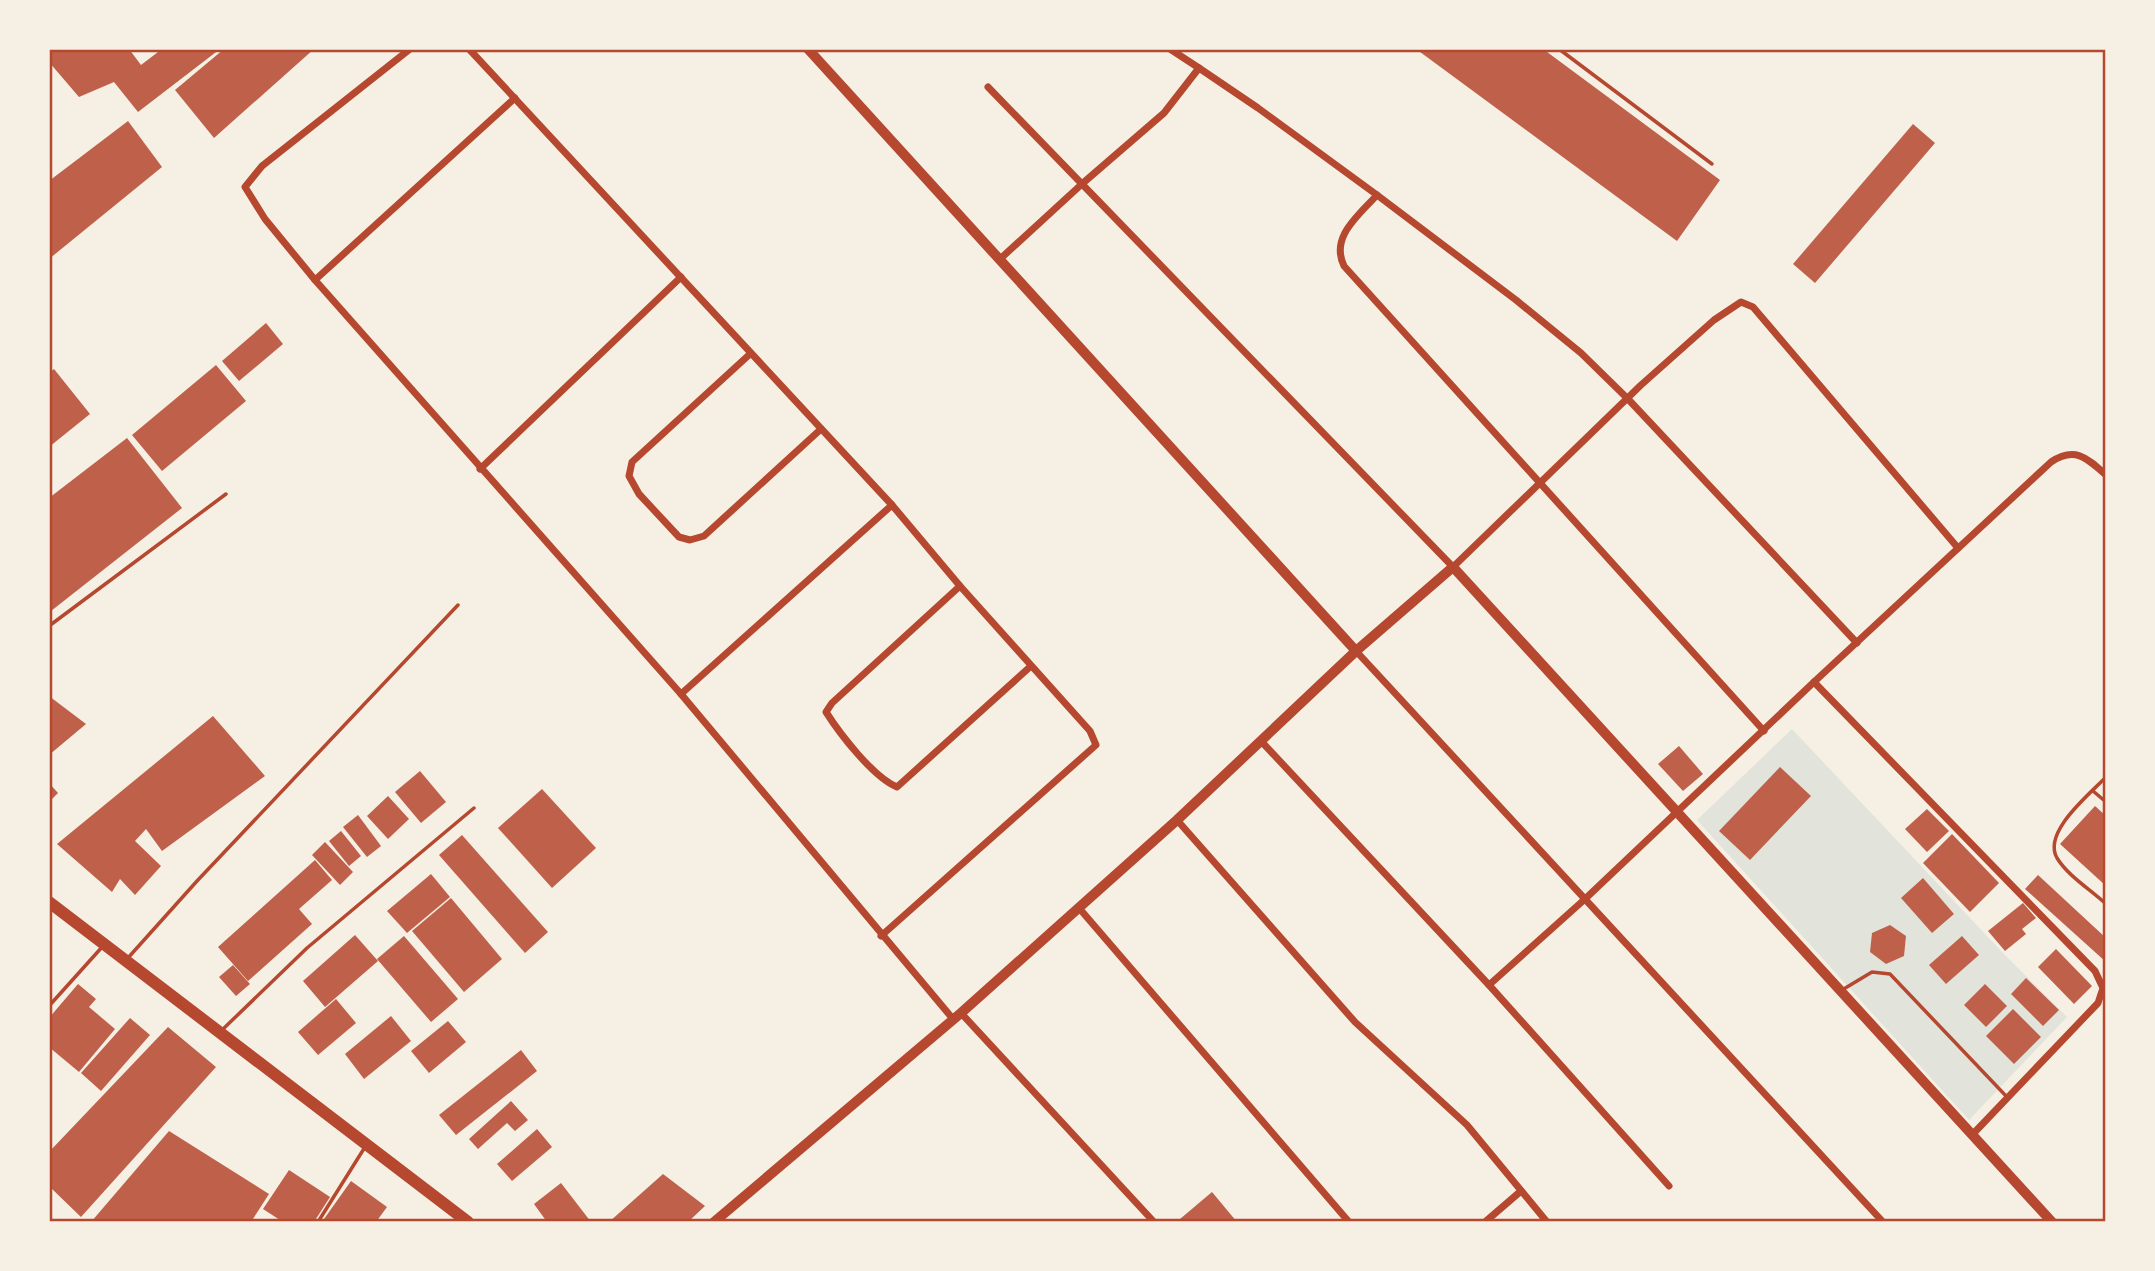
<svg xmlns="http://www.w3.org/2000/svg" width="2155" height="1271" font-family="Arial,sans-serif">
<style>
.green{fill:#e2e4dc}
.building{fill:#bf614a}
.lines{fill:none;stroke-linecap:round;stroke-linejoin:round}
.service{stroke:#b5482f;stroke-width:3.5}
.minor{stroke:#b5482f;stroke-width:7}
.tertiary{stroke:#b5482f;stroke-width:10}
.primary{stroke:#b5482f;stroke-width:12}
.neatline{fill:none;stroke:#b5482f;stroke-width:2.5}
</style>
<rect width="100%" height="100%" fill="#f6efe4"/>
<path class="green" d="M1792,729l211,224 64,64 -98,103 -272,-300z"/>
<g class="building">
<path d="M49,49h80l12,16 21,-16h58l-82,63 -24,-30 -35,15 -30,-35z"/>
<path d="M224,49h90l-100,89 -39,-48z"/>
<path d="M1416,49h127l177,131 -43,61z"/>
<path d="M128,121l34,46 -113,92v-78z"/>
<path d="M1913,124l22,19 -120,140 -22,-19z"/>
<path d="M266,323l17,21 -44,37 -17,-20z"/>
<path d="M216,365l30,36 -84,70 -30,-36z"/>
<path d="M54,369l36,45 -41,33v-74z"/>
<path d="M127,438l55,70 -131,103 -2,-113z"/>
<path d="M49,696l37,28 -37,31z"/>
<path d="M213,716l52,60 -103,75 -16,-22 -11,12 26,25 -26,29 -15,-16 -8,13 -55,-48z"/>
<path d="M1679,746l24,28 -20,17 -25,-27z"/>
<path d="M1780,767l31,29 -61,64 -31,-29z"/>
<path d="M420,771l26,31 -25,21 -26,-31z"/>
<path d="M49,783l9,10 -9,9z"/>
<path d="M542,789l54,59 -44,40 -54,-60z"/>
<path d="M388,796l21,23 -21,20 -21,-23z"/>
<path d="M2095,806l11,10v70l-46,-42z"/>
<path d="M1927,809l22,22 -22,21 -22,-23z"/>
<path d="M358,815l23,31 -14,11 -24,-30z"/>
<path d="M341,831l20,25 -12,10 -20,-25z"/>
<path d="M1952,834l47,49 -29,29 -47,-49z"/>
<path d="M462,835l86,97 -23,21 -86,-98z"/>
<path d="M325,842l28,30 -13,13 -28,-30z"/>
<path d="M315,860l17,20 -33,29 13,15 -64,57 -30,-34z"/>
<path d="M431,874l19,23 -43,36 -20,-22z"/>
<path d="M2038,875l68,63v24l-81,-73z"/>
<path d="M1923,878l31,36 -22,19 -31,-35z"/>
<path d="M451,898l51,61 -38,33 -52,-61z"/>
<path d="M2023,903l13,15 -14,11 4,5 -21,17 -17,-20z"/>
<path d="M1890,925l16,11 -2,20 -18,8 -16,-12 2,-19z"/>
<path d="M355,935l23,26 -53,46 -22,-26z"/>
<path d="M404,936l54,63 -27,23 -54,-63z"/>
<path d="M1962,936l17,19 -33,29 -17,-19z"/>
<path d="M2056,949l36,37 -18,18 -36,-37z"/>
<path d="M233,965l17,19 -14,12 -17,-19z"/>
<path d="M2026,978l33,32 -16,16 -32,-32z"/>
<path d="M78,984l18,15 -7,8 26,22 -36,43 -30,-25v-29z"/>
<path d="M1985,984l22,22 -21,21 -22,-22z"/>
<path d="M336,999l20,24 -38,32 -20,-23z"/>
<path d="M2013,1009l28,28 -27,27 -28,-28z"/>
<path d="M391,1016l20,25 -47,38 -19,-25z"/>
<path d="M130,1018l20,17 -49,56 -20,-18z"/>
<path d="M448,1021l18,21 -37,31 -18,-22z"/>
<path d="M168,1027l48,40 -135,150 -30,-29 -2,2v-38z"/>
<path d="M521,1050l16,21 -81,64 -17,-20z"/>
<path d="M511,1101l17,19 -13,11 -8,-8 -29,26 -9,-10z"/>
<path d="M537,1129l15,18 -40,34 -15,-17z"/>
<path d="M169,1131l100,63 -18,28h-160z"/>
<path d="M289,1170l41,27 -16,25h-31l-20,-13z"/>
<path d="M663,1174l42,32 -17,16h-79z"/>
<path d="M351,1181l36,26 -11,15h-48l-4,-3z"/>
<path d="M561,1183l30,39h-44l-13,-18z"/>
<path d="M1212,1192l25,30h-54l-3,-3z"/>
</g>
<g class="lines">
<g class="service">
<path d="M1559,49l153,115"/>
<path d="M49,626l177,-132"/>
<path d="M2106,777c-16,17 -64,55 -49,81 11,18 34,32 49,46"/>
<path d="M2093,791l13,11"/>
<path d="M127,959l70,-78 261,-276"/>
<path d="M1842,990l30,-18 18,2 117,123"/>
<path d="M49,1006l54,-60"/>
<path d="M221,1031l86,-83 167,-140"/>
<path d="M318,1222l47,-75"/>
</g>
<g class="minor">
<path d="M410,49l-148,117 -17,21 20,32 50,61 366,414 272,325"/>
<path d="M469,49l423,456 68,81 130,145 6,14 -215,191"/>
<path d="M1170,49l29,19"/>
<path d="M988,87l465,480 188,-182 73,-65 27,-18 12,5 205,241"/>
<path d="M1377,195c-19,21 -47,42 -33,71l420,465"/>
<path d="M999,260l84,-77 81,-70 35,-45 59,40 119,87 139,105 65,53 47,46 229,244"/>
<path d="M315,280l200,-182"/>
<path d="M750,354l-118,108 -3,14 10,18 40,43 11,3 14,-4 117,-107"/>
<path d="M480,469l201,-192"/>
<path d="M960,586l-128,117 -6,9c14,22 47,65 71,75l134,-121"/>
<path d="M1356,651l527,571"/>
<path d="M1814,682l281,289 8,17 -5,15 -126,132"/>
<path d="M681,694l211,-189"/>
<path d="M1261,741l228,244 180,201"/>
<path d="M1177,820l178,202 112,103 80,97"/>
<path d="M1079,908l270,314"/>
<path d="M1489,985l96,-86 229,-217 237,-220c24,-16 36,-4 55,13"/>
<path d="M961,1013l193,209"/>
<path d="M1485,1222l36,-31"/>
</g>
<g class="tertiary">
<path d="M808,49l548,602"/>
<path d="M714,1222l247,-209 216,-193 179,-169 97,-84 599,655"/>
</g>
<path class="primary" d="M49,902l419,320"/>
</g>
<rect width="2155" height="1271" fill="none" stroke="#f6efe4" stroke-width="102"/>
<rect x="51" y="51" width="2053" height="1169" class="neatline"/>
</svg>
